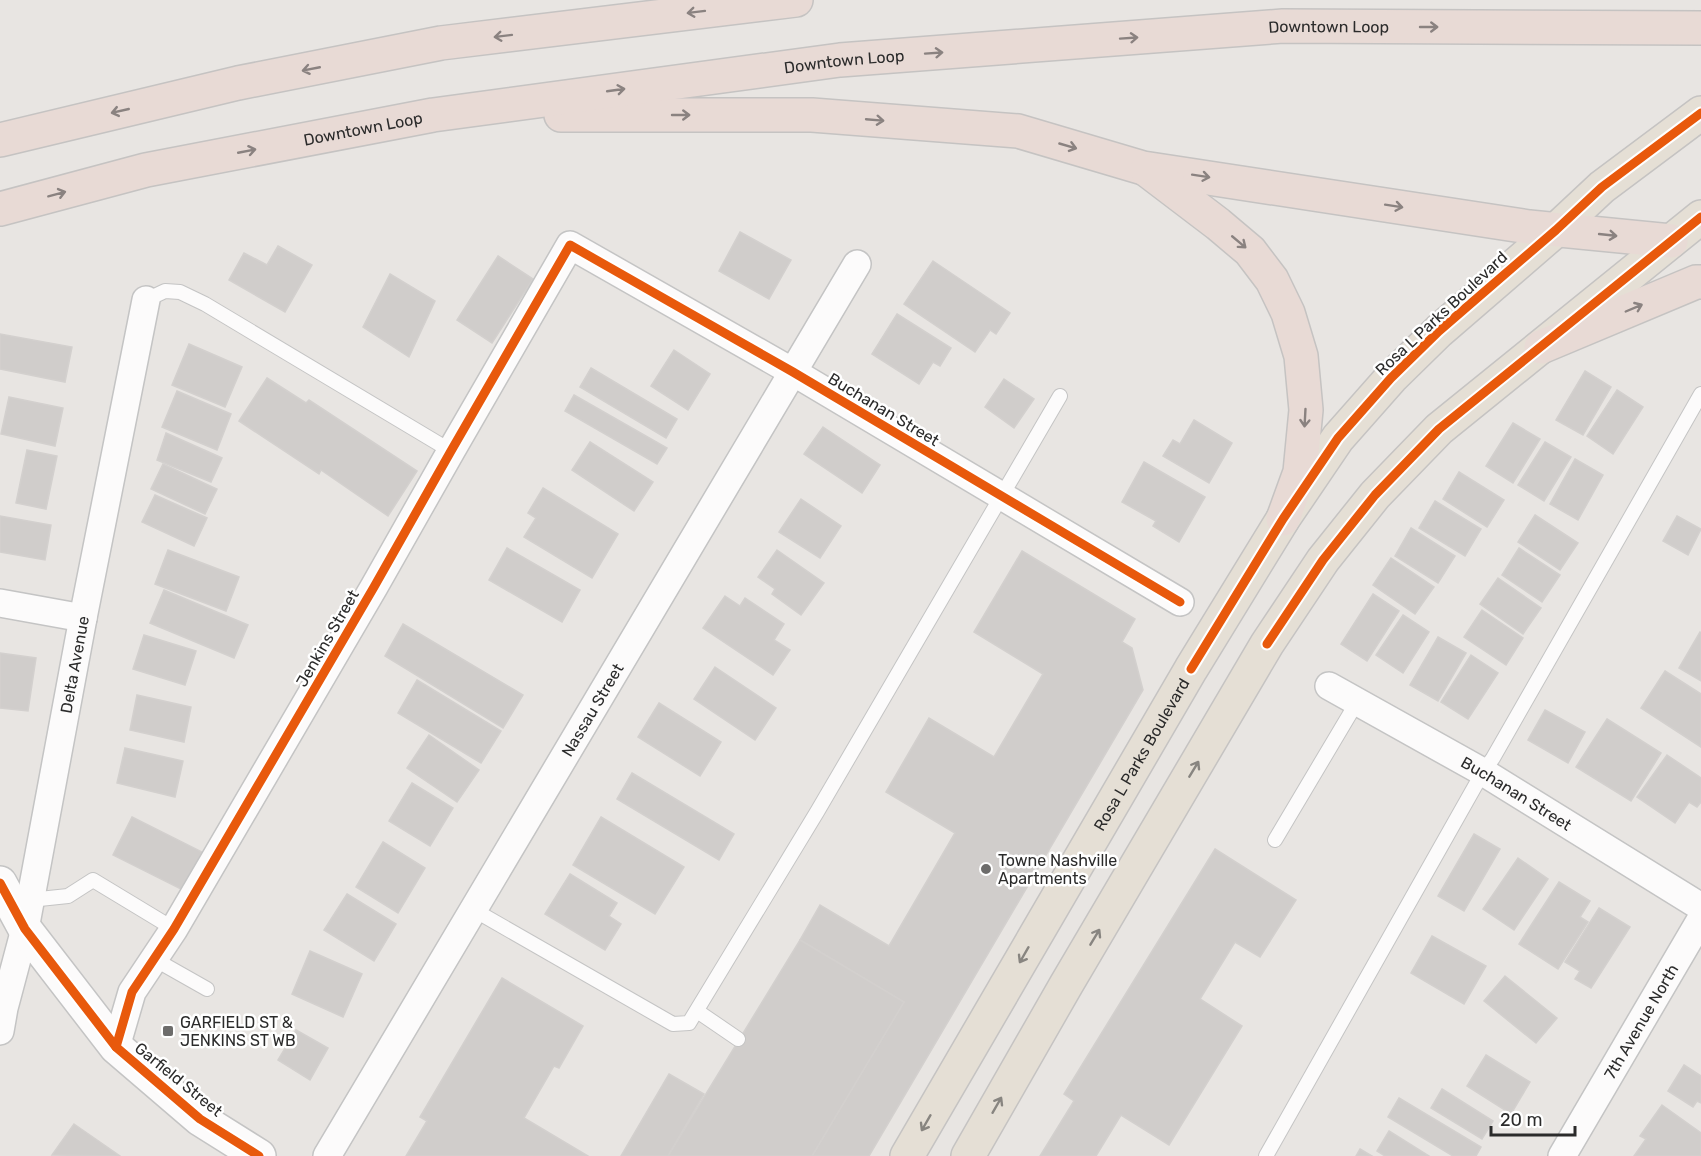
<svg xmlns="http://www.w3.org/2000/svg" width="1701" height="1156" font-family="Rubik,sans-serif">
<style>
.building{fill:#d0cdcb;stroke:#d3d0ce;stroke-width:1.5}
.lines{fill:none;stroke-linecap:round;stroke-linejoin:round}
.lane-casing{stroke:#c4c4c4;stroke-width:16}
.street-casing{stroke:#c4c4c4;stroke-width:30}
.secondary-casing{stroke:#c4c4c4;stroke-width:36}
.primary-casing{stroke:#c5c3c2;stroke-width:36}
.highway-casing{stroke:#c5c3c2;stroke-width:36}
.lane{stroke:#fcfbfb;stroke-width:14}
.street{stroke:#fcfbfb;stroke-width:27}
.secondary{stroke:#fcfbfb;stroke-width:33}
.primary{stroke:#e5dfd5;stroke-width:33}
.highway{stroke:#e8dad5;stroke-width:33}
.cycleway-casing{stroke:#fff;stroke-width:13}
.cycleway{stroke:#e8590c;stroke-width:9}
.oneway{stroke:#8a8280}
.oneway2{stroke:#888580}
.poi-dot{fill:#6d6c6b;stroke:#fff;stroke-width:2}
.labels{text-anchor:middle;stroke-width:5;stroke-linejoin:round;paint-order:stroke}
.street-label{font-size:16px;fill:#2b2b2b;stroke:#fff}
.poi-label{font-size:16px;fill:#2b2b2b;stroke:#fff;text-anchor:start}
</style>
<rect width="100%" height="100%" fill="#e8e5e2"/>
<g class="building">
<path d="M740,232l51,28 -22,39 -50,-28z"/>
<path d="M278,246l34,19 -27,47 -56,-32 15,-27 23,12z"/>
<path d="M498,256l35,23 -41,64 -35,-23z"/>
<path d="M933,261l77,52 -14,21 -6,-4 -15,22 -71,-48z"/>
<path d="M390,274l45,27 -26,56 -46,-30z"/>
<path d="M897,314l54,34 -11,18 -7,-4 -14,22 -47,-30z"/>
<path d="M0,334l72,13 -7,35 -65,-13z"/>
<path d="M189,344l53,23 -17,40 -53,-22z"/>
<path d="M674,350l36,24 -22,36 -37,-24z"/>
<path d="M591,368l86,51 -11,19 -86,-51z"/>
<path d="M1585,371l26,16 -28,48 -27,-15z"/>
<path d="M267,378l39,25 3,-3 108,71 -29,45 -67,-46 -2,4 -80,-53z"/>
<path d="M1004,379l30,20 -20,29 -29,-21z"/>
<path d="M1617,390l26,17 -30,47 -26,-18z"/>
<path d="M177,391l54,23 -14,36 -55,-23z"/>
<path d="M574,395l93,53 -10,16 -92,-53z"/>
<path d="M9,397l54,11 -8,38 -54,-12z"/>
<path d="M1194,420l38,23 -23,40 -46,-27 10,-16 7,4z"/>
<path d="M1513,423l27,16 -27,44 -27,-17z"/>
<path d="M823,427l57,38 -18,28 -58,-39z"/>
<path d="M166,433l56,25 -11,24 -54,-22z"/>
<path d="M590,442l63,40 -19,29 -62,-41z"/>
<path d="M1545,442l26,15 -27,44 -26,-16z"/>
<path d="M27,450l30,6 -11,53 -30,-6z"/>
<path d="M1575,459l28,16 -25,45 -28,-16z"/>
<path d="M1144,462l61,35 -26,45 -26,-16 3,-5 -34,-19z"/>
<path d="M163,464l54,25 -12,25 -54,-25z"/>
<path d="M1459,472l45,28 -17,27 -44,-28z"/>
<path d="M543,488l75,46 -26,44 -68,-41 12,-19 -8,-5z"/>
<path d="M155,495l52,23 -13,28 -52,-24z"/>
<path d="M801,499l40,27 -21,32 -41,-26z"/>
<path d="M1435,501l46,28 -16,27 -46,-28z"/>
<path d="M1535,515l43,28 -18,27 -42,-28z"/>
<path d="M0,516l51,9 -6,35 -45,-8z"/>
<path d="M1677,516l24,13 -13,26 -25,-14z"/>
<path d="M1411,528l44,28 -17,27 -43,-27z"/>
<path d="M507,548l73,42 -18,32 -73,-42z"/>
<path d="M1519,548l41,27 -18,27 -40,-27z"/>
<path d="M168,550l71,27 -13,34 -71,-27z"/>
<path d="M777,550l47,33 -23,32 -29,-21 3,-5 -17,-12z"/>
<path d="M1022,551l113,68 -13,23 10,6 11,42 -274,466h-57l92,-154 -104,-62 20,-35 69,41 66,-113 -69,-41 43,-74 65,39 49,-83 -69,-42z"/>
<path d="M1391,558l43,29 -19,27 -42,-29z"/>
<path d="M1498,578l43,30 -18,26 -43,-30z"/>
<path d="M164,590l84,35 -14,33 -84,-35z"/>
<path d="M1373,594l26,17 -32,50 -26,-17z"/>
<path d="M725,596l15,10 5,-8 39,26 -10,16 16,10 -17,25 -70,-47z"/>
<path d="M1482,610l41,28 -17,27 -42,-28z"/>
<path d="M1403,615l26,17 -26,41 -27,-18z"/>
<path d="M403,624l120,71 -20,33 -118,-72z"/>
<path d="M1700,632l1,1v48l-22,-13z"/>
<path d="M144,635l52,16 -11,34 -52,-16z"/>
<path d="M1438,637l28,16 -28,48 -28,-16z"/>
<path d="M0,653l36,5 -8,53 -28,-3z"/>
<path d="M1471,655l27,18 -30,46 -27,-17z"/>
<path d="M715,667l61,41 -21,32 -61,-41z"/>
<path d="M1665,671l36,23v53l-60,-39z"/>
<path d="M417,680l84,51 -20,32 -83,-50z"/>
<path d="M137,695l54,12 -7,35 -54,-12z"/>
<path d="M659,703l62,39 -21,34 -62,-39z"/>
<path d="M1545,710l40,22 -17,31 -40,-23z"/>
<path d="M1607,719l54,34 -30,48 -55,-34z"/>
<path d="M429,735l50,35 -22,32 -50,-34z"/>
<path d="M125,748l58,13 -8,36 -58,-14z"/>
<path d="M1667,755l34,23v24l-4,5 -8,-5 -14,21 -38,-26z"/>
<path d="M632,773l102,61 -15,26 -102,-61z"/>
<path d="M412,783l41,25 -23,38 -41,-25z"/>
<path d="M132,817l70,35 -19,38 -70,-35z"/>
<path d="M601,817l83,50 -29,47 -82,-49z"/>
<path d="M1474,834l26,15 -36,62 -26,-15z"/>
<path d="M383,842l42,26 -27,45 -42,-26z"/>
<path d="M1215,849l81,51 -36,57 -25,-15 -35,57 42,27 -73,119 -48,-30 -25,41h-56l34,-55 -10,-7z"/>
<path d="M1518,858l30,21 -34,51 -31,-21z"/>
<path d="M570,874l47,29 -8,13 12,8 -16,26 -60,-36z"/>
<path d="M1559,882l31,19 -10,16 8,5 -30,47 -39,-25z"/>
<path d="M347,894l49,30 -22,37 -50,-31z"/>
<path d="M1599,908l31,19 -39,61 -16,-9 5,-8 -15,-9z"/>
<path d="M1432,936l54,30 -22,38 -53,-31z"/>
<path d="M800,940l104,62 -92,154h-144z"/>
<path d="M310,951l52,23 -19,43 -51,-23z"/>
<path d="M1505,976l52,42 -21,25 -52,-42z"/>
<path d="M502,978l81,48 -24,42 -5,-2 -30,52 64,38h-182l21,-35 -7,-4z"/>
<path d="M296,1030l32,18 -18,32 -32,-20z"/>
<path d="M1486,1055l44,27 -19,32 -44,-28z"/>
<path d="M1684,1065l17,11v27l-4,-2 -4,6 -25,-16z"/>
<path d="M669,1074l35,20 -36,62h-47z"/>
<path d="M1442,1089l51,32 -11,18 -51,-31z"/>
<path d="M1399,1098l82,49 -5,9h-23l-65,-39z"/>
<path d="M1662,1105l39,28v23h-67l12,-17 -6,-3z"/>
<path d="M74,1124l46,32 -68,-1z"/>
<path d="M1389,1131l40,25h-44l-8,-5z"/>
<path d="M1360,1149l12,7h-16z"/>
</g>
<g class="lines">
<g class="lane-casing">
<g id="lane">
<path d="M146,300l19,-9 15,1 25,12 246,147"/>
<path d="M1275,840l82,-138"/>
<path d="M30,900l38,-4 25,-16 81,49"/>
<path d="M474,910l199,114 16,-1 128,-211 243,-416"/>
<path d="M154,959l53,30"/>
<path d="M697,1011l41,28"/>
<path d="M1266,1156l217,-384 10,-14 208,-364"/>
</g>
</g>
<g class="street-casing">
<g id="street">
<path d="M0,603l83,15"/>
<path id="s1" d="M1329,686l154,86 218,135"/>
<path id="s2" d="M0,1031l4,-23 21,-79 58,-311 63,-318"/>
<path d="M116,1047l16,-55 42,-63 200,-342 77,-136 119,-206 223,127 387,230"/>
<path id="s3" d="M327,1156l530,-892"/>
<path id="s4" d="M1562,1156l139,-237"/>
</g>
</g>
<g class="secondary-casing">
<path id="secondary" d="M0,883l25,46 91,118 84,72 59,37"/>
</g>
<g class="primary-casing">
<g id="primary">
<path id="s5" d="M907,1156l284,-487 92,-150 55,-81 53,-60 48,-47 117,-101 46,-43 99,-74"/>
<path d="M968,1156l98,-171 201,-341 56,-84 52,-65 64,-66 262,-212"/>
</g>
</g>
<g class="highway-casing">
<g id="highway">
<path d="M561,115h251l206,16 125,37 386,59 142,14"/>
<path d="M0,140l238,-57 203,-40 355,-43"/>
<path d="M1147,170l71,54 32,27 22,29 16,33 13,43 5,54 -6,62 -17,47"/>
<path id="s6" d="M0,209l146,-39 287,-55 407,-55 443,-34 418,2"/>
<path d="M1541,347l155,-65h5"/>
</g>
</g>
<use href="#lane" class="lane"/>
<use href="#street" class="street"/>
<use href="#secondary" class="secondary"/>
<use href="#primary" class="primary"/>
<use href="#highway" class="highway"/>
<g class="cycleway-casing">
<g id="cycleway">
<path d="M1267,644l56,-84 52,-65 64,-66 262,-212"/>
<path d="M1191,669l92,-150 55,-81 53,-60 48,-47 117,-101 46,-43 99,-74"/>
<path d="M0,883l25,46 91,118 84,72 59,37"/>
<path d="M116,1047l16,-55 42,-63 200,-342 77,-136 119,-206 223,127 387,230"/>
</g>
</g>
<use href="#cycleway" class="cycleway"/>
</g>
<defs><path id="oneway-shaft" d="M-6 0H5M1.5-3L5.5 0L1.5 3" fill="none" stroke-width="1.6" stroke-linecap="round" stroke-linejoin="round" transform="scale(1.5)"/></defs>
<g class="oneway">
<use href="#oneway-shaft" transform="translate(696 12) rotate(173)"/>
<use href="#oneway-shaft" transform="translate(1429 27)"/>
<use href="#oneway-shaft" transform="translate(503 36) rotate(173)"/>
<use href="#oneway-shaft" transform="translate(1129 38) rotate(-4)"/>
<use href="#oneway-shaft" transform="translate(934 53) rotate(-4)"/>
<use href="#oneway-shaft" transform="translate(311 69) rotate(169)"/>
<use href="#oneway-shaft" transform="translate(616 90) rotate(-8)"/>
<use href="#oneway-shaft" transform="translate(120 111) rotate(167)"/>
<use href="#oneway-shaft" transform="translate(681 115)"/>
<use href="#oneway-shaft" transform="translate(875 120) rotate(5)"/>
<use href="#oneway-shaft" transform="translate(1068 146) rotate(16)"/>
<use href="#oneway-shaft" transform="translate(247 151) rotate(-11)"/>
<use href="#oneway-shaft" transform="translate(1201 176) rotate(9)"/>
<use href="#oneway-shaft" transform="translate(57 194) rotate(-15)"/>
<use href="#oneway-shaft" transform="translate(1394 206) rotate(9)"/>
<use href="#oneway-shaft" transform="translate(1608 235) rotate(6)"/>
<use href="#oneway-shaft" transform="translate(1239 242) rotate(40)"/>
<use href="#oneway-shaft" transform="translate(1634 308) rotate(-23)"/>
<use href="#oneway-shaft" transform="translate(1305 418) rotate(93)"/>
</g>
<g class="oneway2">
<use href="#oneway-shaft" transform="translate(1194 769) rotate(-59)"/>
<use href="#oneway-shaft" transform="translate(1095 937) rotate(-59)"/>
<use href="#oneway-shaft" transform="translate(1024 955) rotate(120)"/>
<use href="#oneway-shaft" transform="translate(997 1105) rotate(-60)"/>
<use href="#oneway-shaft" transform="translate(926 1123) rotate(120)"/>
</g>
<g class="poi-dot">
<circle cx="986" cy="869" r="6"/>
<rect x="162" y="1025" width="12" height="12" rx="3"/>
</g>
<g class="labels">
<g class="street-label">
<text dy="6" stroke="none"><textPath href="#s6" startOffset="1344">Downtown Loop</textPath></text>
<text dy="6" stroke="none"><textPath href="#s6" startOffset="858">Downtown Loop</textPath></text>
<text dy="6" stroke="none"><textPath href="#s6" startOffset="372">Downtown Loop</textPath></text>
<text transform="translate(1441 313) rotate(-43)" y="6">Rosa L Parks Boulevard</text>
<text transform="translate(884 409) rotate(31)" y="6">Buchanan Street</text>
<text transform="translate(327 638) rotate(-60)" y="6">Jenkins Street</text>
<text dy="6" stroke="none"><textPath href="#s2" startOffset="374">Delta Avenue</textPath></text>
<text dy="6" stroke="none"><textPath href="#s3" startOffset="519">Nassau Street</textPath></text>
<text dy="6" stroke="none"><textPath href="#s5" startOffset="465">Rosa L Parks Boulevard</textPath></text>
<text dy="6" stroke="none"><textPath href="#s1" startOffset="216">Buchanan Street</textPath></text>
<text dy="6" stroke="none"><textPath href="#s4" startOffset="156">7th Avenue North</textPath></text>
<text transform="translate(179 1079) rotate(39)" y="6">Garfield Street</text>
</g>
<g class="poi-label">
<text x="998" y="866">Towne Nashville<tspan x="998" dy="18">Apartments</tspan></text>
<text x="180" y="1028">GARFIELD ST &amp;<tspan x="180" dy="18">JENKINS ST WB</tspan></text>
</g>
</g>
<path d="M1491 1126v9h84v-9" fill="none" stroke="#2b2b2b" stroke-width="3"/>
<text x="1500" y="1126" font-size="18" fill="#2b2b2b" stroke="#ffffff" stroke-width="4.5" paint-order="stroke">20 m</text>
</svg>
